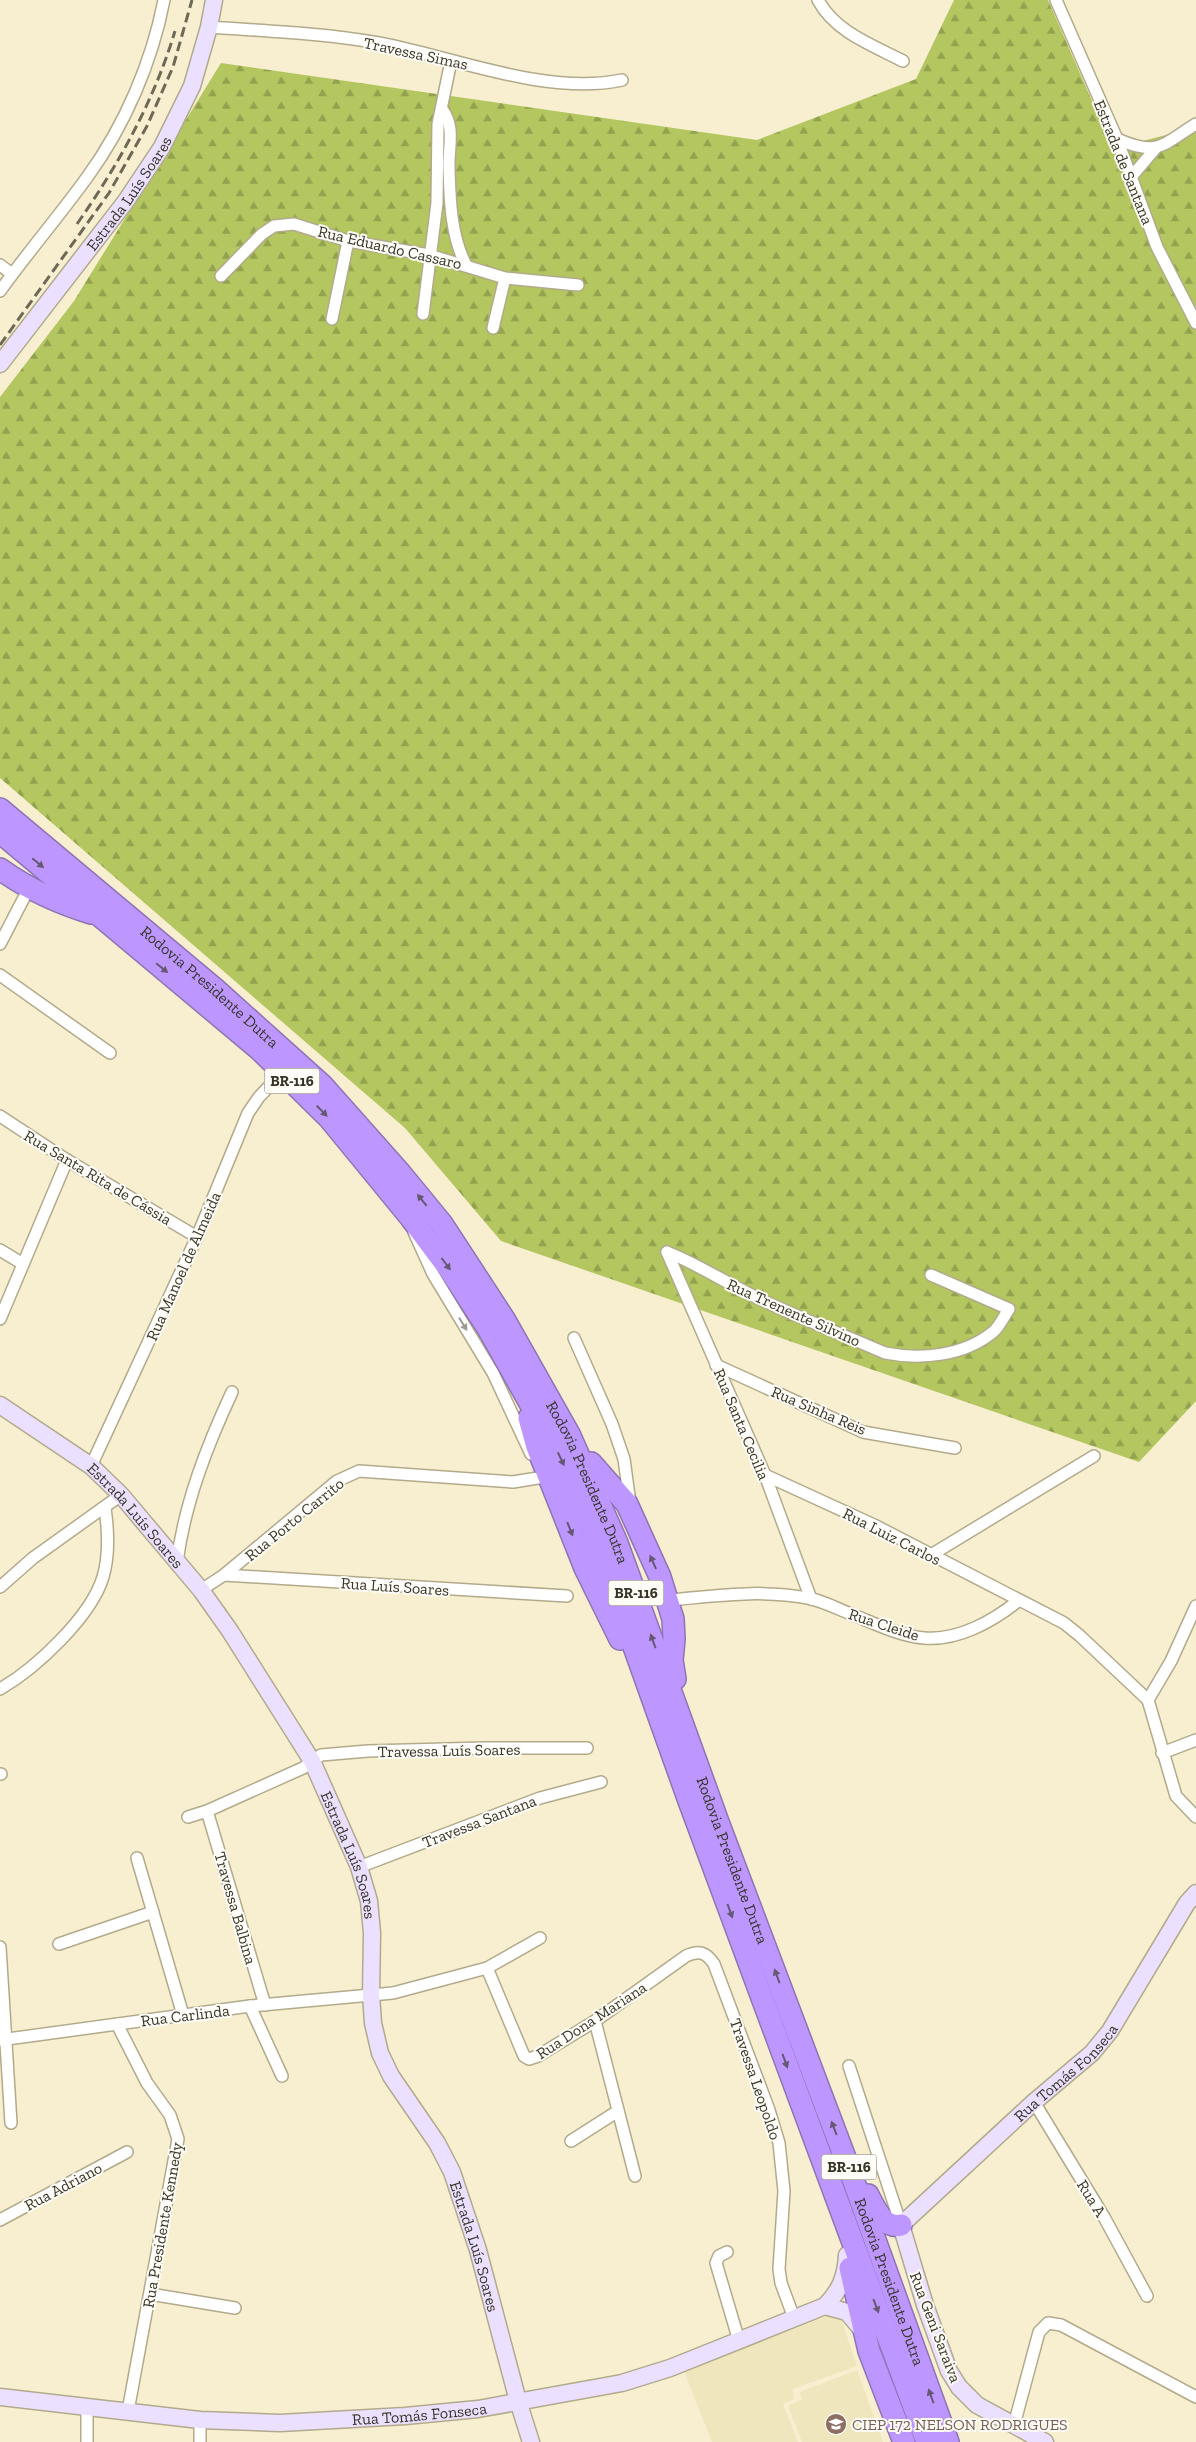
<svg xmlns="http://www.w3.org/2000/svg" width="1196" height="2442" font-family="'Zilla Slab',serif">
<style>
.built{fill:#efe6be}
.forest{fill:url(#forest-firs)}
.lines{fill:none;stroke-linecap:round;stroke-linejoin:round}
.street-casing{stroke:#b2aa8b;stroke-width:14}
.secondary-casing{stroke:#b2aa8b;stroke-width:19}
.highway-casing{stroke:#8e74b3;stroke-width:24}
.street{stroke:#fff;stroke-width:11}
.secondary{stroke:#ebe0ff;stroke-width:16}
.highway{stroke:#bd97ff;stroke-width:21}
.rail{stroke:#6d6956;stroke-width:3;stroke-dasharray:10 5;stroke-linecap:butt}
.oneway{fill:#665773}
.oneway2{fill:#9b9a93}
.labels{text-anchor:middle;stroke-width:4;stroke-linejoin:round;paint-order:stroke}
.shield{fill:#fefcf6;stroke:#737065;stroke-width:1}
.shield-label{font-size:15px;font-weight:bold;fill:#373427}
.street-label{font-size:16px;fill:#373427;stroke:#fefcf6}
.education-label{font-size:16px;fill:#785e54;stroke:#fefcf6;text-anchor:start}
</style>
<defs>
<pattern id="forest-firs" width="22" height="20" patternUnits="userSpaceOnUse" patternTransform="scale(1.25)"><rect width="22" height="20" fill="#b3c65f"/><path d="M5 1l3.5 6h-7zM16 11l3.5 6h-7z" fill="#92a24e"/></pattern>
</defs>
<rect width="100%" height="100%" fill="#f7efcf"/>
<g class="built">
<path d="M839,2312l18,54 -64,23 1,10 -11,5 15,38h-86l-28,-71z"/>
<path d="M857,2370l26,72h-81l-14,-36 14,-7 -2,-7z"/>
</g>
<path class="forest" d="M954,0h94l65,149 83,-22v1274l-57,61 -638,-221 -96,-113 -405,-350v-381l74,-96 147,-238 536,77 159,-61z"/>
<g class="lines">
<g class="street-casing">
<g id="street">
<path d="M818,0c17,32 54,45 85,61"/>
<path d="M1056,0l61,139 40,108 39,76"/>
<path d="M209,27c57,4 114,6 170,16 75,14 167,53 243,37"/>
<path d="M442,109c14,19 6,38 7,60 1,32 2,67 17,96"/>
<path d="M1117,139c41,18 45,6 79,-15"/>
<path d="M1132,176l23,-27"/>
<path d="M0,265l12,9"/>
<path d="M221,276l41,-42 12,-8 20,-2 54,17 81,14 76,23 73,7"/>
<path d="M0,291c28,-39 60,-76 88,-115 37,-51 64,-114 76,-176"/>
<path d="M423,314l14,-111 1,-79 13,-63"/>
<path d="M332,319l16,-78"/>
<path d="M493,328l12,-50"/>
<path d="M0,944l29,-56"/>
<path d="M0,975l110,78"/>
<path d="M0,1116l67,44 130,77"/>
<path d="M414,1232l19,42 60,99 38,81"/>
<path d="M0,1250l23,14"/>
<path d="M667,1252c33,13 62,33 95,48 40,19 82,35 123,53 36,7 79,3 108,-21 7,-6 11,-16 16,-23l-78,-34"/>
<path d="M667,1252l98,223 46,124"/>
<path d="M0,1319l67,-159"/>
<path d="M574,1338l38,86 12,35 6,44"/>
<path d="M716,1365l147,67 92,16"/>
<path d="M91,1466l106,-229 51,-124 11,-16 24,-25"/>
<path d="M765,1475l109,50 190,98 15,12 69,65"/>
<path d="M931,1555l163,-99"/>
<path d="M177,1562c8,-60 30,-116 55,-170"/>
<path d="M224,1575l343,21"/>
<path d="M0,1587l33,-29 88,-63"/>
<path d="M201,1590l23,-15 113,-94 22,-10 154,11 31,-5"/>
<path d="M668,1600c49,-4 91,-11 140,-2 15,3 30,11 43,16 23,9 48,22 73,24 34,3 69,-17 94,-37"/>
<path d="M0,1689c35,-20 91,-72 103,-112 6,-20 5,-48 2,-69"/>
<path d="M1148,1700l28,96 20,21"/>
<path d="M1148,1700l23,-39 25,-55"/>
<path d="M1162,1753l34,-13"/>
<path d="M0,1774h1"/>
<path d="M207,1811l58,194"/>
<path d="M188,1817l19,-6 96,-43 18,-13 47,-4 117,-3h102"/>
<path d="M137,1858l46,157"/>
<path d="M359,1867l181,-69 61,-16"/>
<path d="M59,1944l94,-32"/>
<path d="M0,1947l11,176"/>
<path d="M487,1968l37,88 5,3 9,-3 57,-35 91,-65c13,-6 20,-4 28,8l55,146 10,33 5,48 -5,78 2,14 13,35"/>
<path d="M250,2006l32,70"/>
<path d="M595,2021l40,155"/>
<path d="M117,2024l30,59 23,32 8,24 -50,272"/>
<path d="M0,2040l250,-34 143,-13 94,-25 53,-30"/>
<path d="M849,2066l52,159"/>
<path d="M1034,2102l70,115 43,79"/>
<path d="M571,2141l47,-30"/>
<path d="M0,2220l127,-68"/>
<path d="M727,2252l-8,4 -3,7 23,78"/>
<path d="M150,2294l85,14"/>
<path d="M87,2407v35"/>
<path d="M1014,2425l25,-93 9,-9 13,2 135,72"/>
<path d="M200,2442v-22"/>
</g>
</g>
<g class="secondary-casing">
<g id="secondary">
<path id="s1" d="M0,364l126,-163 36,-54 30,-61 17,-59 5,-27"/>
<path id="s2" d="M0,1405l91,61 30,29 80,95 29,41 82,130 47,106 10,34 3,32 -1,62 2,28 7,30 11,23 46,67 15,29 26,78 40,151 13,41"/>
<path d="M825,2306l22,6 16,19"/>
<path id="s3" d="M0,2397l200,23 80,3 125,-7 73,-7 144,-26 48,-15 155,-62c15,-15 21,-30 22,-51"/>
<path id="s4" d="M1045,2442l-68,-37 -18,-18 -10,-16 -24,-66 -24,-80 133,-123 58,-49 18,-22 77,-128 9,-10"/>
</g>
</g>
<g class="highway-casing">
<g id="highway">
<path id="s5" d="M0,809l215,180 107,96 79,89 41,50 62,95 66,117 47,107 101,279 132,349 98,271"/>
<path d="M0,832l260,218 69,68 82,100 39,52 39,60 69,123 34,76 97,272 238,641"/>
<path d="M0,869c28,20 58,34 91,44"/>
<path d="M529,1418l8,29 48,121 35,71"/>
<path d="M591,1463l36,41 33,73 13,42 1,20 -2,21 3,19"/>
<path d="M868,2195c7,14 16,34 33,30"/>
<path d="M850,2268l19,83 35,91"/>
</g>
</g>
<use href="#street" class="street"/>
<use href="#secondary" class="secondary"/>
<use href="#highway" class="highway"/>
<g class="rail">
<path d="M77,224c42,-60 77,-123 98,-193"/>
<path d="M0,345l109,-152 38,-67 26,-59 19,-67"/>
</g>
</g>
<defs><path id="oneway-solid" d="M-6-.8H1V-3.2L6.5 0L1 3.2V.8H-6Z" transform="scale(1.25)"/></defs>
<g class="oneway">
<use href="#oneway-solid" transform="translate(38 863) rotate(40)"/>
<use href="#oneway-solid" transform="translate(162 968) rotate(39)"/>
<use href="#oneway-solid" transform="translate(322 1111) rotate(45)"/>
<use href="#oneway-solid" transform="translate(422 1200) rotate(-129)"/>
<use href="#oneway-solid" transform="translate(446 1264) rotate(53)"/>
<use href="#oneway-solid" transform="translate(561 1459) rotate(65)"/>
<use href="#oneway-solid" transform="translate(570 1529) rotate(68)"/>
<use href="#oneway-solid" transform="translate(653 1562) rotate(-114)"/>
<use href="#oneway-solid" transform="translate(653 1641) rotate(-110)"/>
<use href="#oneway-solid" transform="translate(730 1911) rotate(70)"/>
<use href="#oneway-solid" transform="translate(777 1976) rotate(-110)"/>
<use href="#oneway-solid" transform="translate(785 2061) rotate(70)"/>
<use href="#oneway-solid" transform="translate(834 2128) rotate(-111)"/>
<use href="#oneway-solid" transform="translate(876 2306) rotate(69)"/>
<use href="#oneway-solid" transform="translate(931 2396) rotate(-110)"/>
</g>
<use class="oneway2" href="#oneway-solid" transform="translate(463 1324) rotate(58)"/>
<defs>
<g id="school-disc" transform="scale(1.125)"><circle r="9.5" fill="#8d6e63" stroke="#fefcf6"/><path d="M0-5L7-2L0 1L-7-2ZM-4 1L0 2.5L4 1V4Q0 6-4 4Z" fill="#fff"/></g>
</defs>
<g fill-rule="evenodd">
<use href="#school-disc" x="836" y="2424"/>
</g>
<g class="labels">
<g class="shield">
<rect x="264.5" y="1068.5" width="55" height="25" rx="4"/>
<rect x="608.5" y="1580.5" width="55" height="25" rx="4"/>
<rect x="821.5" y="2154.5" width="55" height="25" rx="4"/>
</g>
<g class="shield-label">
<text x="292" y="1086">BR-116</text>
<text x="636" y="1598">BR-116</text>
<text x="849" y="2172">BR-116</text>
</g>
<g class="street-label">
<text transform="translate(416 53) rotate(12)" y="6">Travessa Simas</text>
<text transform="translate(1124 162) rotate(68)" y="6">Estrada de Santana</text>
<text dy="6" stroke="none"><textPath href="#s1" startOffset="214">Estrada Luís Soares</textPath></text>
<text transform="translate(390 247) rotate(13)" y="6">Rua Eduardo Cassaro</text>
<text dy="6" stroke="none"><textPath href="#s5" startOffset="275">Rodovia Presidente Dutra</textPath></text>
<text transform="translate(98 1177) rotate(31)" y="6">Rua Santa Rita de Cássia</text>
<text transform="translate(183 1266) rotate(-66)" y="6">Rua Manoel de Almeida</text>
<text transform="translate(794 1312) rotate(24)" y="6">Rua Trenente Silvino</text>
<text transform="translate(819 1410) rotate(23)" y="6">Rua Sinha Reis</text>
<text transform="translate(742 1424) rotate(67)" y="6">Rua Santa Cecilia</text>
<text dy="6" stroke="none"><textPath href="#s5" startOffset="905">Rodovia Presidente Dutra</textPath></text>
<text dy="6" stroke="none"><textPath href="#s2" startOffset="176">Estrada Luís Soares</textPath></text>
<text transform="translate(294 1519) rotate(-39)" y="6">Rua Porto Carrito</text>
<text transform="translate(892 1536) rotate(27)" y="6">Rua Luiz Carlos</text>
<text transform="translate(395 1586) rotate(4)" y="6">Rua Luís Soares</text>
<text transform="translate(884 1624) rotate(18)" y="6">Rua Cleide</text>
<text transform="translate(449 1750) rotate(-1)" y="6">Travessa Luís Soares</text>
<text transform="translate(479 1821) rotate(-21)" y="6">Travessa Santana</text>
<text dy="6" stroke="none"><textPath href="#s2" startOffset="581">Estrada Luís Soares</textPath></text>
<text dy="6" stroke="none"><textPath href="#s5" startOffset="1310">Rodovia Presidente Dutra</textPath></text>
<text transform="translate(236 1908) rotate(74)" y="6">Travessa Balbina</text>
<text transform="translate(185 2015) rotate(-7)" y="6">Rua Carlinda</text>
<text transform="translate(591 2020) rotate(-33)" y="6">Rua Dona Mariana</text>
<text dy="6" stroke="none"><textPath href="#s4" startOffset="500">Rua Tomás Fonseca</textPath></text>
<text transform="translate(756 2079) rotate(71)" y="6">Travessa Leopoldo</text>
<text transform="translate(63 2186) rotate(-28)" y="6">Rua Adriano</text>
<text transform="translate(1092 2198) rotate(58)" y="6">Rua A</text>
<text transform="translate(162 2225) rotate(-80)" y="6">Rua Presidente Kennedy</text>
<text dy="6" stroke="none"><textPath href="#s2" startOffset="1001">Estrada Luís Soares</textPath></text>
<text dy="6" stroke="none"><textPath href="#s5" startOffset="1760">Rodovia Presidente Dutra</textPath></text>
<text transform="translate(936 2327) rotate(69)" y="6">Rua Geni Saraiva</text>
<text dy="6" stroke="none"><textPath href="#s3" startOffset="421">Rua Tomás Fonseca</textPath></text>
</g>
<g class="education-label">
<text x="852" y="2430">CIEP 172 NELSON RODRIGUES</text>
</g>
</g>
</svg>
